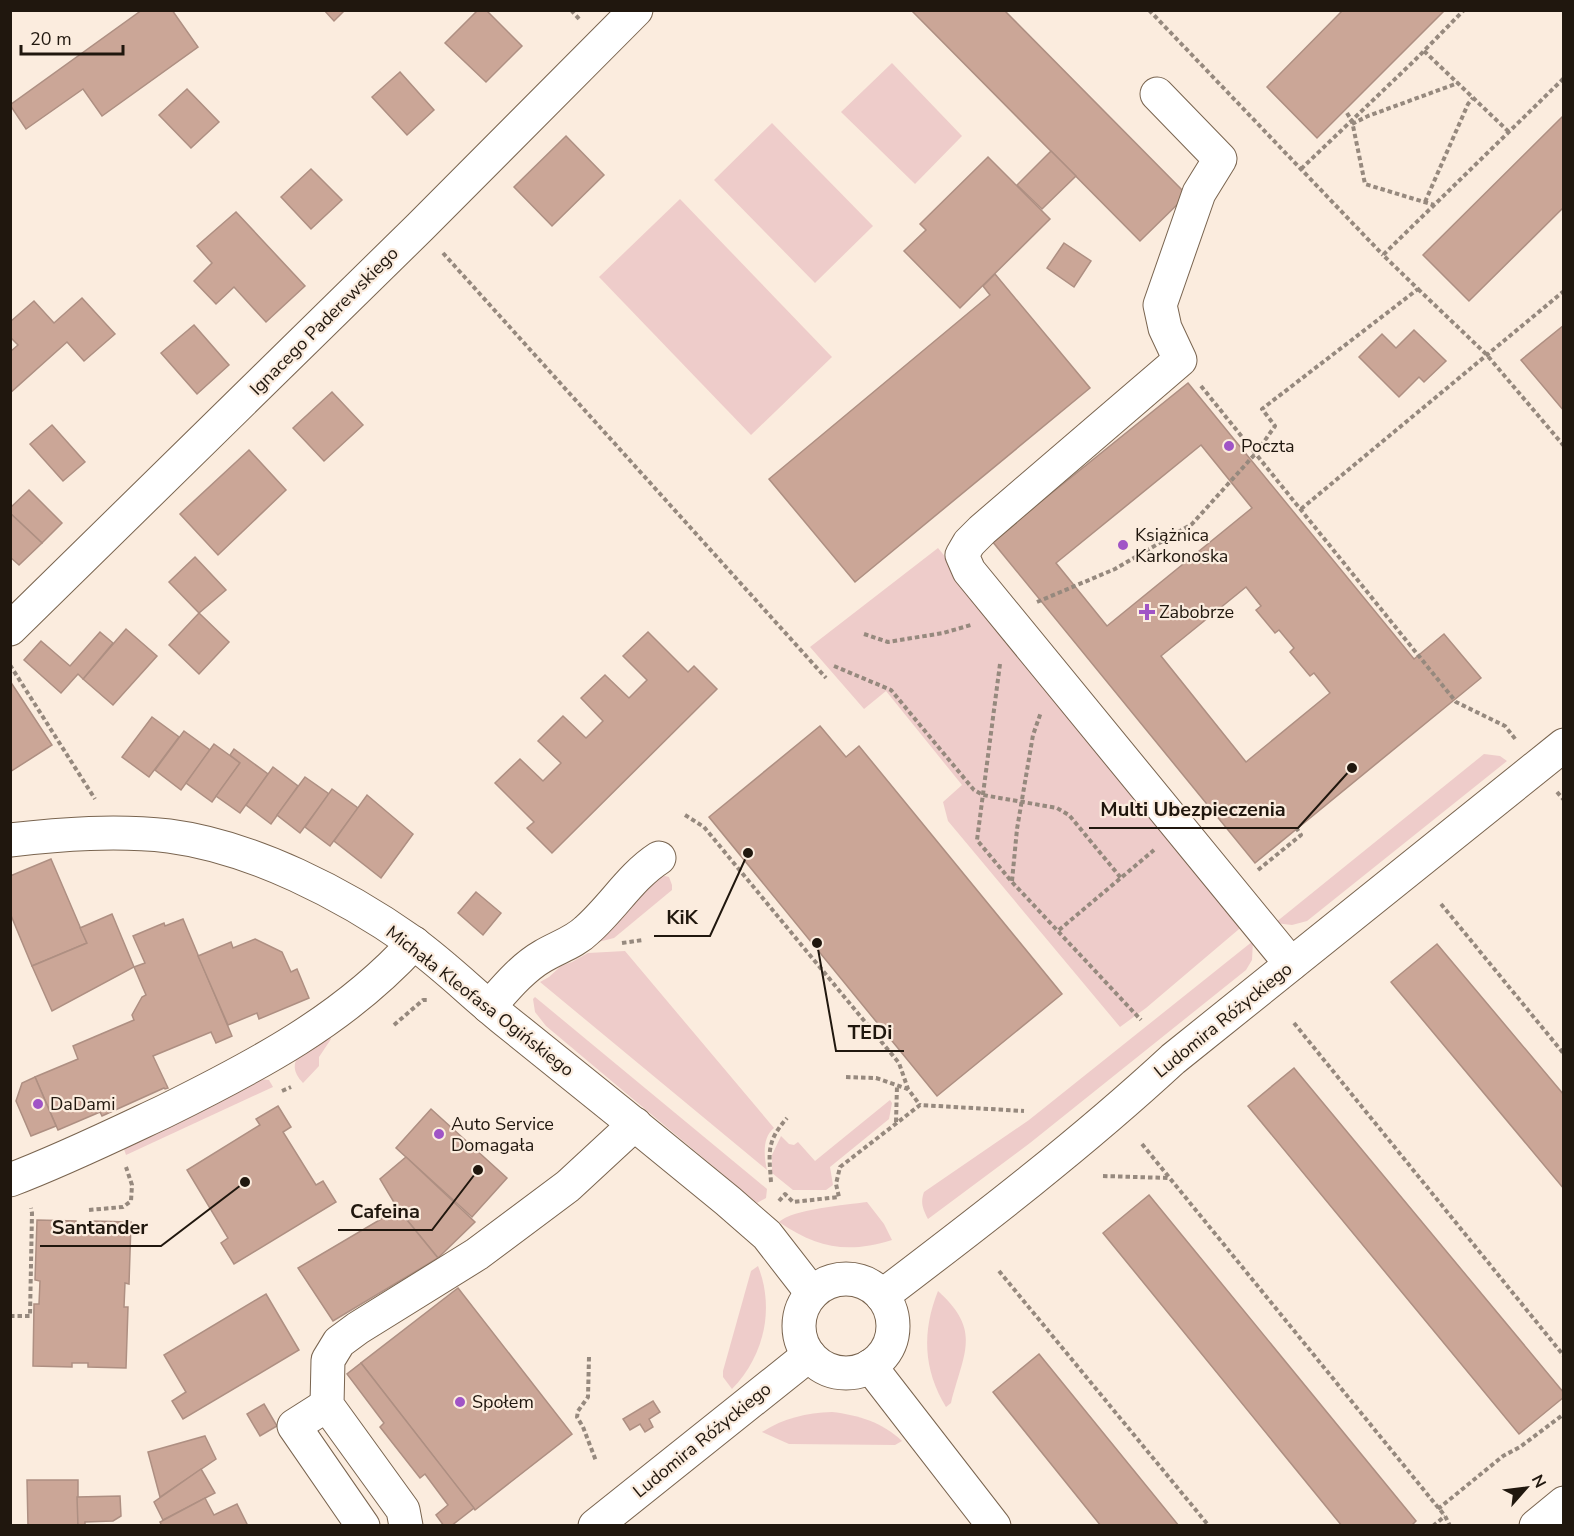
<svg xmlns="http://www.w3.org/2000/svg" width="1574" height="1536" font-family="'Nunito Sans',sans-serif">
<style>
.green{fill:#eeccca}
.building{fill:#cba697;stroke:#ae8f82;stroke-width:1.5;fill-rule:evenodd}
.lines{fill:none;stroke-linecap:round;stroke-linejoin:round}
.minor-casing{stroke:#79644f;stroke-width:35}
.path{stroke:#96897e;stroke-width:4;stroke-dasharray:4.5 3;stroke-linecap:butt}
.minor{stroke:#fff;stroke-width:33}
.poi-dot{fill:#a054c6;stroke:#fbecde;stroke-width:2}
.labels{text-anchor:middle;stroke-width:4.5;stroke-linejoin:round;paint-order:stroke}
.street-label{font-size:18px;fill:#20170e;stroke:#fbecde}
.poi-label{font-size:18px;fill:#20170e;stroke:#fbecde;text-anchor:start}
.leader{fill:none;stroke:#20170e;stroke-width:2}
.callout-dot{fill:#20170e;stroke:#fbecde;stroke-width:2}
.callout-label{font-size:20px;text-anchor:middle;font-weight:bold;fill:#20170e;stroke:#fbecde;stroke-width:4.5;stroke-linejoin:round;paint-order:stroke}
</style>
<rect width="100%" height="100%" fill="#fbecde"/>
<g class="green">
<path d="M892,63l70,73 -47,48 -74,-72z"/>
<path d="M772,123l101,103 -58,57 -101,-103z"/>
<path d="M680,199l152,158 -81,78 -152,-158z"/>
<path d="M938,548l307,376 -99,84 -26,19 -172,-206 -5,-19 19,-17 -76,-94 -22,18 -54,-62z"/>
<path d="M1484,754l16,2 7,5 -200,160 -15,4 -17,-2z"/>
<path d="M661,875l8,2 3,8v5l-58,48 -16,4z"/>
<path d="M1253,941l-1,19 -6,10 -216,173 -102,76c-5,-10 -8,-16 -4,-27l105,-72z"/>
<path d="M625,951l149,177c-12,9 -10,29 -7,42l-227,-188 9,-5 12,-11 11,-4 16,-9z"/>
<path d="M535,997l232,192 -1,9 -9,5 -211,-177 -11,-14 -2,-13z"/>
<path d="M326,1032l5,7 -12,18v9l-16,17c-22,-23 5,-36 23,-51z"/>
<path d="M259,1079l10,1 4,7 -147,68 -4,-12z"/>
<path d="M890,1100l2,3 -3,16 -59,48 3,18 -7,5h-33l-21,-17v-18l9,-19 8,8 5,1 4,-3 17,19z"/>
<path d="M867,1202l17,22 8,16c-45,14 -75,8 -113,-18 14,-13 67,-17 88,-20z"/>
<path d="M758,1266c17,43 6,90 -26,123l-9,-12v-6l28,-100z"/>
<path d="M938,1291c44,40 26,61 13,112l-5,4c-23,-38 -24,-76 -8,-116z"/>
<path d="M832,1412c26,3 50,10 70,29l-7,4 -106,-1 -27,-12c22,-14 44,-19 70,-20z"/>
</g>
<g class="building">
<path d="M142,10h30l26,37 -96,69 -19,-27 -57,40 -16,-24z"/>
<path d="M324,10h21l-11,11z"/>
<path d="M478,10h8l36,36 -36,36 -41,-39z"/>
<path d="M911,10h93l183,185 -47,46z"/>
<path d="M1343,10h102l-128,128 -50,-51z"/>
<path d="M400,72l34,38 -27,25 -35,-38z"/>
<path d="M187,89l32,33 -28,26 -32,-33z"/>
<path d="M1564,115v92l-95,94 -46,-46z"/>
<path d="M566,136l38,39 -52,51 -38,-39z"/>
<path d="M1051,151l25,25 -34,33 -25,-24z"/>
<path d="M988,157l62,62 -90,89 -56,-57 22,-21 -6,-6z"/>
<path d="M311,169l31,31 -31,29 -30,-32z"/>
<path d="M236,212l69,74 -39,36 -32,-35 -18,17 -22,-23 18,-18 -15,-17z"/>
<path d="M1064,243l27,18 -17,26 -27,-19z"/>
<path d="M995,274l95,114 -235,194 -86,-103 221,-184 -7,-9z"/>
<path d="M82,298l33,36 -31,27 -17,-19 -57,51v-41l8,-7 -8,-8v-15l24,-21 20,22z"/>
<path d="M194,325l35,40 -32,29 -36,-41z"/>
<path d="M1564,325v86l-43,-51z"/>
<path d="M1414,330l32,31 -22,21 -5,-5 -20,20 -40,-40 23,-23 14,14z"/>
<path d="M1188,383l226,276 30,-25 37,44 -226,185 -263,-322zM1201,445l51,63 -145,118 -51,-63zM1246,587l15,19 -5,4 19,23 4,-3 15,18 -4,4 20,24 4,-3 16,20 -84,69 -85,-106z"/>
<path d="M332,392l31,33 -39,36 -31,-33z"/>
<path d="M52,425l33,37 -22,19 -33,-37z"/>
<path d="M249,450l37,40 -68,65 -38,-41z"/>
<path d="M29,490l33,33 -20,20 -32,-30v-5z"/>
<path d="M10,513l32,30 -23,22 -9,-8z"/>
<path d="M195,557l31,33 -27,23 -30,-31z"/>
<path d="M199,613l30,29 -30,32 -30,-29z"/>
<path d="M126,629l31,27 -44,49 -30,-26z"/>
<path d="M100,632l13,11 -30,36 -5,-5 -17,19 -37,-33 17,-19 29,25z"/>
<path d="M648,632l40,40 6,-6 23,23 -165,164 -25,-25 7,-6 -39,-39 25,-24 23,22 18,-18 -23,-22 25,-25 23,22 17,-17 -22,-23 24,-23 24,23 18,-18 -24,-24z"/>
<path d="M10,681l42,64 -42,27z"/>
<path d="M152,717l27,20 -30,40 -27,-20z"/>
<path d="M820,726l26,31 13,-11 203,248 -125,102 -228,-279z"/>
<path d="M184,731l26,19 -29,40 -26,-20z"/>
<path d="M214,744l26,19 -28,39 -26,-19z"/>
<path d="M234,749l34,25 -28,39 -24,-17 24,-33 -10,-8z"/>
<path d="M273,767l25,19 -27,38 -25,-19z"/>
<path d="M305,777l24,17 -29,39 -23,-18z"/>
<path d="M332,789l26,19 -28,38 -25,-19z"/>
<path d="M367,795l46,39 -32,44 -47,-37z"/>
<path d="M51,859l36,84 -55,23 -22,-53v-37z"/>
<path d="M476,892l25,21 -18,22 -25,-22z"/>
<path d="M112,914l22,53 -82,44 -20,-45 55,-23 -7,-15z"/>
<path d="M183,919l49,117 -16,7 -5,-11 -58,24 15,32 -3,1 -1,-1 -62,28 -2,-4 -42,18 -23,-53 43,-18 -5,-13 61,-26 -2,-5 10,-18 4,-2 -12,-28 11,-4 -12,-27 31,-13 1,3z"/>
<path d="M255,939l27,13 9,20 6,-3 12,29 -50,21 -2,-6 -29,12 -30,-69 33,-14 2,6z"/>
<path d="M1437,944l127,151v94l-173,-207z"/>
<path d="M1294,1068l270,325v4l-45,37 -271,-328z"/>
<path d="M35,1077l21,49 -25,10 -15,-35 6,-18z"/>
<path d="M278,1106l13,21 -8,5 33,53 7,-4 13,21 -102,62 -13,-21 7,-5 -41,-68 73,-45 -4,-6z"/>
<path d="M431,1109l76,69 -35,39 -76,-69z"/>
<path d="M406,1157l69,65 -37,36 -40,-49 -18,-30z"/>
<path d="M1149,1195l267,326 -5,5h-69l-239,-293z"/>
<path d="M398,1209l40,49 -105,63 -35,-53z"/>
<path d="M37,1220l39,1v4l16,1v-5l39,1 -2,62 -4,-1 -1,24h4l-2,61 -38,-1v-4h-16v4l-39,-1 1,-62h5l1,-23 -5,-1z"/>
<path d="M458,1288l114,146 -97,76 -114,-147z"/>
<path d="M266,1294l33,56 -116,69 -11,-18 14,-9 -22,-37z"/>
<path d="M1039,1354l140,172h-78l-108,-134z"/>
<path d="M361,1363l113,145 -23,18h-7l-8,-11 12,-10 -23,-31 -5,4 -40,-51 4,-4 -37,-49z"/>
<path d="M653,1401l7,11 -11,7 4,8 -8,5 -5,-8 -10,6 -7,-11z"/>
<path d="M264,1404l13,22 -17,10 -13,-22z"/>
<path d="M205,1436l11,23 -56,38 -12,-45z"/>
<path d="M201,1469l14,24 -52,27 -9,-18z"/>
<path d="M27,1480h51v46h-50z"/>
<path d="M120,1496l1,20 -8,5 -28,1v4h-7l-1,-29z"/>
<path d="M205,1498l9,17 23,-11 11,22h-86l-2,-4z"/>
</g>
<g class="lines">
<g class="minor-casing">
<g id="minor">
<path d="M1157,94l63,65 -21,34 -39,112 5,23 15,32 -198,170 -13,13 -7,12 7,16 322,393"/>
<path d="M10,629l410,-402 216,-217"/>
<path d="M10,840c53,-6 106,-10 159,-4 84,11 175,58 243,106 33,24 62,53 94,79 74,59 148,119 222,180l39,34 45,58"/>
<path d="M489,1007c16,-18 33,-39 54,-51 15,-9 32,-14 44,-26 26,-23 44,-54 72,-72"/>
<path d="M10,1180c53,-20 104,-45 155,-69 91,-45 179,-91 249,-168"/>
<circle cx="846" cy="1326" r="47"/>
<path d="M882,1296c100,-76 199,-152 291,-237l391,-314"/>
<path d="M870,1366l124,160"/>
<path d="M327,1405l-33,21 69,100"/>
<path d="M406,1526l-3,-16 -76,-105 1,-45 11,-18 19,-14 119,-74 91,-68 67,-62"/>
<path d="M595,1526l214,-171"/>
<path d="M1536,1526l28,-23"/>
</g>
</g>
<g class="path">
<path d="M571,10l10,11"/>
<path d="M1149,10l234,245"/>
<path d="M1424,51l85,81"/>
<path d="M1347,113l5,8 13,63 69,21"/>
<path d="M1352,124l16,-8 90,-33"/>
<path d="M1301,169l114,-109 49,-50"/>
<path d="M1425,202l43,-98 5,-6"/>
<path d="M443,253l383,425"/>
<path d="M1418,289l68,65 78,92"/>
<path d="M1201,386l255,316 49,24 11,14"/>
<path d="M1301,509l263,-218"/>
<path d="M1037,602l78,-33 77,-45 64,-71 19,-27 -13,-17 156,-120 -35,-34 181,-177"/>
<path d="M864,634l24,8 55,-9 28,-8"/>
<path d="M1000,664l-23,176 35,42 129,138"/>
<path d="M10,665l85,134"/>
<path d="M834,666l57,24 83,100 9,5 74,13 12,7 52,63"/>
<path d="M1557,792l7,8"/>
<path d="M685,815l19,12 195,236 9,26 12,16"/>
<path d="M1258,870l43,-35 -4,-6"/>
<path d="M1012,881l5,-52 16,-94 8,-23"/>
<path d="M1441,904l123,150"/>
<path d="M1059,930l95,-80"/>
<path d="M622,943l21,-3"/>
<path d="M1294,1023l270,333"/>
<path d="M394,1025l29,-25h6"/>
<path d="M846,1077l30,1 32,11"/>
<path d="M282,1091l9,-4"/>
<path d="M896,1122l1,-36"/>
<path d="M1142,1144l303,372 5,10"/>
<path d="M1103,1176l65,2"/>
<path d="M771,1182c-2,-30 -5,-40 16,-64"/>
<path d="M779,1201l6,-7 8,8 46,-5 -3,-13 4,-17 80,-62 104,6"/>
<path d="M89,1210l34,-3 8,-6 1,-16 -6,-18"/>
<path d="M999,1271l210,255"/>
<path d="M10,1316h20l2,-103 -1,-5"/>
<path d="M589,1357l-1,40 -10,14 -1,6 6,10 13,34"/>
<path d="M1438,1509l65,-53 17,-9 44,-33"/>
<path d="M1433,1526l12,-10"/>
</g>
<use href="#minor" class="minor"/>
</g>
<g class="poi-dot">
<circle cx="1229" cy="446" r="6"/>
<circle cx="1123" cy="545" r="6"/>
<path d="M1144 603h6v6h6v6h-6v6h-6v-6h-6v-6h6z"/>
<circle cx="38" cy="1104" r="6"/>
<circle cx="439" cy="1134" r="6"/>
<circle cx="460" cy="1402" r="6"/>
</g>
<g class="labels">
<g class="street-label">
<text transform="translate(324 321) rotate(-45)" y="6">Ignacego Paderewskiego</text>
<text transform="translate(480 1001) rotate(38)" y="6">Michała Kleofasa Ogińskiego</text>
<text transform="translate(1223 1020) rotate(-39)" y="6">Ludomira Różyckiego</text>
<text transform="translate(702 1440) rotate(-39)" y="6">Ludomira Różyckiego</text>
</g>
<g class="poi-label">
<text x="1241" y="452">Poczta</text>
<text x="1135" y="541">Książnica<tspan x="1135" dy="21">Karkonoska</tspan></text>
<text x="1159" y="618">Zabobrze</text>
<text x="50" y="1110">DaDami</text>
<text x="451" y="1130">Auto Service<tspan x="451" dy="21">Domagała</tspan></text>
<text x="472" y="1408">Społem</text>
</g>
</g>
<path class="leader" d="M1352 768L1298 828H1089M748 853L710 936H654M817 943L836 1051H904M478 1170L432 1230H338M245 1182L161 1246H40"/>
<g class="callout-dot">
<circle cx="1352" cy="768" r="6"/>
<circle cx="748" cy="853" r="6"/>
<circle cx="817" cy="943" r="6"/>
<circle cx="478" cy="1170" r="6"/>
<circle cx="245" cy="1182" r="6"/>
</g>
<g class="callout-label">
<text x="1193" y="816">Multi Ubezpieczenia</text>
<text x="682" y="924">KiK</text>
<text x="870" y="1039">TEDi</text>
<text x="385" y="1218">Cafeina</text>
<text x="100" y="1234">Santander</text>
</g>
<rect width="1574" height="1536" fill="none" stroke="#20170e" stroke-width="24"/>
<g transform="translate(1526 1488) rotate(62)" stroke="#fbecde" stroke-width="4.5" paint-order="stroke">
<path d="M0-4.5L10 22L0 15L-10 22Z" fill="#20170e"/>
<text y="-9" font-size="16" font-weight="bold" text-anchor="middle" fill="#20170e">N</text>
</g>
<path d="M21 45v9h102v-9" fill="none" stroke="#20170e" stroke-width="3"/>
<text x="30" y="45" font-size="18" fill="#20170e" stroke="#fbecde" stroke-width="4.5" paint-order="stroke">20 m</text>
</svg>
